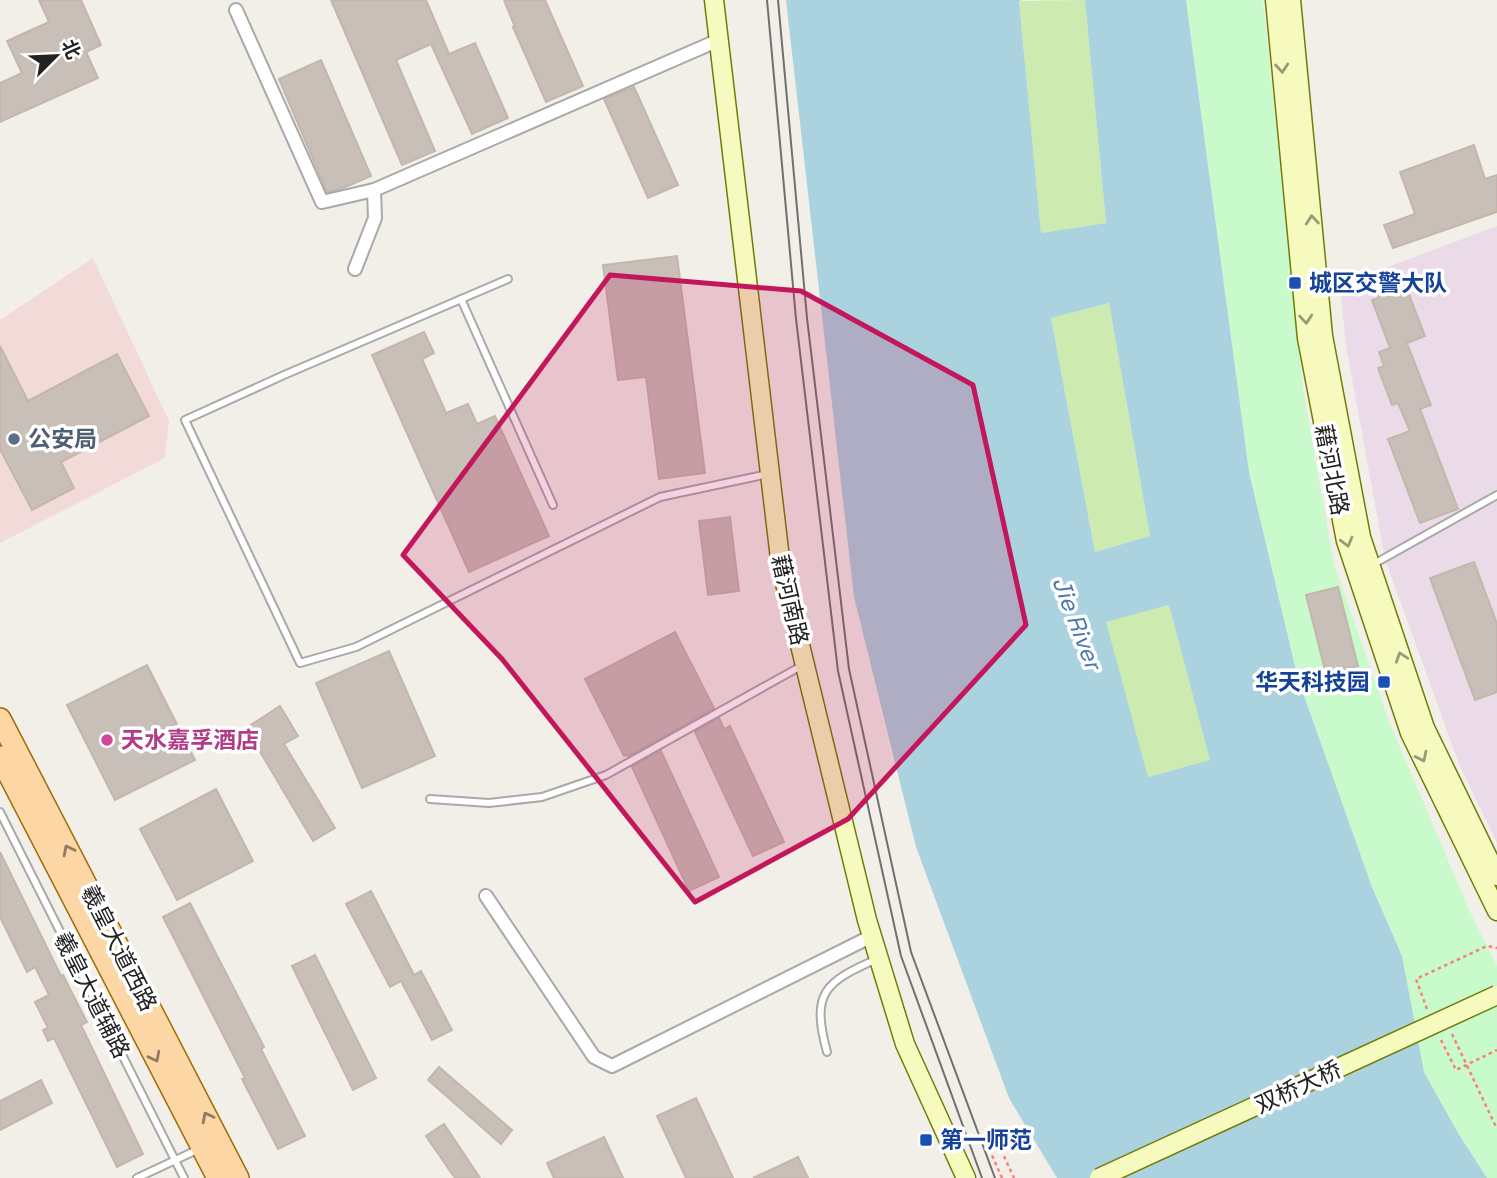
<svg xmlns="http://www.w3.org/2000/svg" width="1497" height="1178" font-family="'Space Grotesk','Noto Sans SC',sans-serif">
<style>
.commercial{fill:#f2dad9}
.industrial{fill:#ebdbe8}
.grass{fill:#cdebb0}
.park{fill:#c8facc}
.water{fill:#aad3df;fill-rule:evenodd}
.building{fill:#c7bfb8;stroke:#c4b6ab;stroke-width:2}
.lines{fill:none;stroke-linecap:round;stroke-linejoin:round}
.service-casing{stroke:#a9a9a9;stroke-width:10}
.minor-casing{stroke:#a9a9a9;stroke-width:16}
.secondary-casing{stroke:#707d05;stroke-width:21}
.primary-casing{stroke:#a06b00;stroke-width:24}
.path{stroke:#fa8072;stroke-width:2.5;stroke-dasharray:3.5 3.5;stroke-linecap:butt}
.service{stroke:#fff;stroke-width:6}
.minor{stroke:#fff;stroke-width:12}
.secondary{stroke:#f7fabf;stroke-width:18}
.primary{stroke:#fcd6a4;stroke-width:21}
.tram{stroke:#707070;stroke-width:2}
.secondary-bridge-casing{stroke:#707d05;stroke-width:21;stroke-linecap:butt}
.path-bridge{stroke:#fa8072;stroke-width:2.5;stroke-dasharray:3.5 3.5;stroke-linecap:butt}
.secondary-bridge{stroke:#f7fabf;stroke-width:18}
.oneway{stroke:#979978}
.oneway2{stroke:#8f7c63}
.marked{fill:#c2185b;fill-opacity:0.2;stroke:#c2185b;stroke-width:5;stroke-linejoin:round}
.transit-dot{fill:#1a4fb4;stroke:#fff;stroke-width:2.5}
.service-dot{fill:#5c6f8a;stroke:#fff;stroke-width:2.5}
.hotel-dot{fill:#d1479c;stroke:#fff;stroke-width:2.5}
.labels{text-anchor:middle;stroke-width:7;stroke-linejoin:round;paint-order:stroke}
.transit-label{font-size:23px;font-weight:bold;fill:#164399;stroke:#fff;text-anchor:start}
.service-label{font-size:23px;font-weight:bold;fill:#4e5e75;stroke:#fff;text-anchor:start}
.street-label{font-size:23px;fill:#222;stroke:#fff}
.hotel-label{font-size:23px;font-weight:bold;fill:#b23c85;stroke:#fff;text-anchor:start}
.water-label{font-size:24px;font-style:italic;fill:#4a7aab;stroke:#fff}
</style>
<rect width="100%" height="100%" fill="#f2efe9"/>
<path class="commercial" d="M93,258l76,163 -4,37 -165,85v-223z"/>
<path class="industrial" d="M1497,226v617l-38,-79 -74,-205 -39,-213 -6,-61z"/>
<g class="grass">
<path d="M1085,0l21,223 -65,10 -22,-232z"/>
<path d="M1109,303l41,233 -55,16 -44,-234z"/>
<path d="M1169,605l42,155 -64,17 -42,-155z"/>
</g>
<path class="park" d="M1186,0h77l40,389 31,175 56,160 81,190 26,52v212h-10l-29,-45 -34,-61 -22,-116 -30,-69 -74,-208 -49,-207z"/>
<path class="water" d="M786,0h236l-3,1 22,232 65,-10 -21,-223h101l63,472 49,207 74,208 30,69 22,116 34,61 29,45h-430l-48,-80 -93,-251 -62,-250zM1109,303l41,233 -55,16 -44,-234zM1169,605l41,155 -62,17 -42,-155z"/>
<g class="building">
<path d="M39,0h42l20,45 -15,7 12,26 -98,44v-39l22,-10 -15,-32 42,-19z"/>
<path d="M331,0h95l23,54 26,-11 33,75 -36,16 -41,-90 -35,16 39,91 -33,14z"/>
<path d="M504,0h41l38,86 -37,16 -33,-75h2z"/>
<path d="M321,60l50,116 -28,12 -16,4 -48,-113z"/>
<path d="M634,87l44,98 -30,13 -44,-99z"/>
<path d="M1474,145l11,34 12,-4v37l-104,36 -9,-23 31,-11 -15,-42z"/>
<path d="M677,256l28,217 -46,6 -13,-102 -28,3 -15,-115z"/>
<path d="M1401,274l24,62 -18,7 24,62 -11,4 38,100 -38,14 -32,-84 22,-8 -12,-28 -6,2 -14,-37 6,-2 -5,-14 11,-4 -18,-48 7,-2 -6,-14z"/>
<path d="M424,332l10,21 -12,6 24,54 22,-9 9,20 18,-8 54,120 -80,36 -97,-217z"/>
<path d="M0,346l28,55 89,-47 32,62 -88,46 13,26 -42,22 -32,-61z"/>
<path d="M730,517l9,74 -31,4 -9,-74z"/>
<path d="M1474,562l23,62v68l-22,8 -45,-122z"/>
<path d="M1338,587l20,79 -32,8 -20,-79z"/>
<path d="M675,632l39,76 -86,48 -1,-2 -3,2 -39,-77z"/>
<path d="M389,651l46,105 -73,32 -46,-105z"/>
<path d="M147,665l48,95 -80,40 -48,-95z"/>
<path d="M280,706l18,30 -14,8 51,84 -22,13 -67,-113z"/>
<path d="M719,718l5,11 6,-3 54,116 -31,14 -58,-124z"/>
<path d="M661,751l58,126 -30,14 -57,-124z"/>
<path d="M216,789l37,72 -76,39 -37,-71z"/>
<path d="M0,852l61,124 2,-1 24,47 -6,3 62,129 -26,13 -63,-129 -6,3 -5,-11 5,-2 -13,-26 14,-7 -14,-28 -8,5 -27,-55z"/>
<path d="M371,891l43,84 7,-4 31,59 -20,10 -31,-59 -11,6 -44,-83z"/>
<path d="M190,903l74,144 -3,2 44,87 -27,13 -36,-70 3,-1 -82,-161z"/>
<path d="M315,955l61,123 -23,12 -61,-124z"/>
<path d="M439,1067l73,63 -11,14 -73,-64z"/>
<path d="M41,1080l11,23 -52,27v-29z"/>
<path d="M696,1098l37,80h-47l-29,-62z"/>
<path d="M444,1124l36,54h-25l-29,-42z"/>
<path d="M604,1137l19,41h-69l-7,-15z"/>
<path d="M798,1157l10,21h-55z"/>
</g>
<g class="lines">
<g class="service-casing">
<g id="service">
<path d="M508,279l-224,96 -99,45 115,243 56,-16 304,-150 108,-23"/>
<path d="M461,299l92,206"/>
<path d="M1372,565l125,-70"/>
<path d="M430,799l59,4 53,-6 64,-22 197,-110"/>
<path d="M0,812l184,366"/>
<path d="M827,1052c-16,-59 -3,-70 50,-93"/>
<path d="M137,1178l62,-29"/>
</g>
</g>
<g class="minor-casing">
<g id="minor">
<path d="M236,10l86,192 52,-12 345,-150"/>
<path d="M355,269l20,-51 -1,-28"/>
<path d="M486,896l108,161 18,9 260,-130"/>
</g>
</g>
<g class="secondary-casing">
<g id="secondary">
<path d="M714,0l67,567 86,353 38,124 61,134"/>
<path d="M1275,0l32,338 39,203 64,192 87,178"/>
<path d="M1291,0l32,336 38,201 64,191 72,148"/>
</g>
</g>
<g class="primary-casing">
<g id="primary">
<path d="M0,719l238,459"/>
<path d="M0,757l218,421"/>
</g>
</g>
<g class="path">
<path d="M1427,1009l-11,-30 71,-33 10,2"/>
<path d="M1452,1034l45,95"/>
<path d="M1002,1178l-19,-43 10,-3 21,46"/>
</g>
<use href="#service" class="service"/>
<use href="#minor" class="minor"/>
<use href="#secondary" class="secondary"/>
<use href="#primary" class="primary"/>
<g class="tram">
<path d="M767,0l29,319 42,352 63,285 81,222"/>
<path d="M778,0l29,318 42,351 62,283 84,226"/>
</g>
<g class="secondary-bridge-casing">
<path id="secondary-bridge" d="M1099,1178l398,-183"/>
</g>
<path class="path-bridge" d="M1441,1040l15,30 41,-20"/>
<use href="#secondary-bridge" class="secondary-bridge"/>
</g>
<defs><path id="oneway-chevron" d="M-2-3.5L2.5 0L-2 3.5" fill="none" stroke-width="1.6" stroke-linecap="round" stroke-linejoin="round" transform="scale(1.75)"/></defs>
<g class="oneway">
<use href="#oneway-chevron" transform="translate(1282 68) rotate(85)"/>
<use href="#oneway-chevron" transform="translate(1312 220) rotate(-95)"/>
<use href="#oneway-chevron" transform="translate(1306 319) rotate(85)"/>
<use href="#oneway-chevron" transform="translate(1347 542) rotate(75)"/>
<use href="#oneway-chevron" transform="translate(1401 657) rotate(-109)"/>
<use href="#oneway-chevron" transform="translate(1422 757) rotate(64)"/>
</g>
<g class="oneway2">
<use href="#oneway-chevron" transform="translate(68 850) rotate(-117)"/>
<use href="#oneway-chevron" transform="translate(155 1057) rotate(63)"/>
<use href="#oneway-chevron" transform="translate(207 1117) rotate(-117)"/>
</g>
<path class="marked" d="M610,275l191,16 172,94 53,240 -178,194 -153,83 -193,-243 -99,-104z"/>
<g class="transit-dot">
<rect x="1288" y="276" width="14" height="14" rx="3.5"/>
<rect x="1377" y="675" width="14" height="14" rx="3.5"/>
<rect x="919" y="1133" width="14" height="14" rx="3.5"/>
</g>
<circle class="service-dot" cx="14" cy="439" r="7"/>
<circle class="hotel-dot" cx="107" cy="740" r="7"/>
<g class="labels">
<g class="transit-label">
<text x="1309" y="291">城区交警大队</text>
<text x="1370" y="690" text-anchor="end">华天科技园</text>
<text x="940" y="1148">第一师范</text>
</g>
<g class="service-label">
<text x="28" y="447">公安局</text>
</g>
<g class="street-label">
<text transform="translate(1332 470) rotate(79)" y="8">藉河北路</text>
<text transform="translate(790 600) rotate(77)" y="8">藉河南路</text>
<text transform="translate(119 948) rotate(63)" y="8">羲皇大道西路</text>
<text transform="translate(92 995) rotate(63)" y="8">羲皇大道辅路</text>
<text transform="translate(1298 1087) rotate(-25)" y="8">双桥大桥</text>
</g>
<g class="hotel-label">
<text x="121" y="748">天水嘉孚酒店</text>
</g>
<g class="water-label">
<text transform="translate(1077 623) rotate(69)" y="8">Jie River</text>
</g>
</g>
<g transform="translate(56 56) rotate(66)" stroke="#ffffff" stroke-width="5" paint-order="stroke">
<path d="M0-5L12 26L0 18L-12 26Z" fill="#222222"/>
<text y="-10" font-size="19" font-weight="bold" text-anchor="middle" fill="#222222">北</text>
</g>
</svg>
